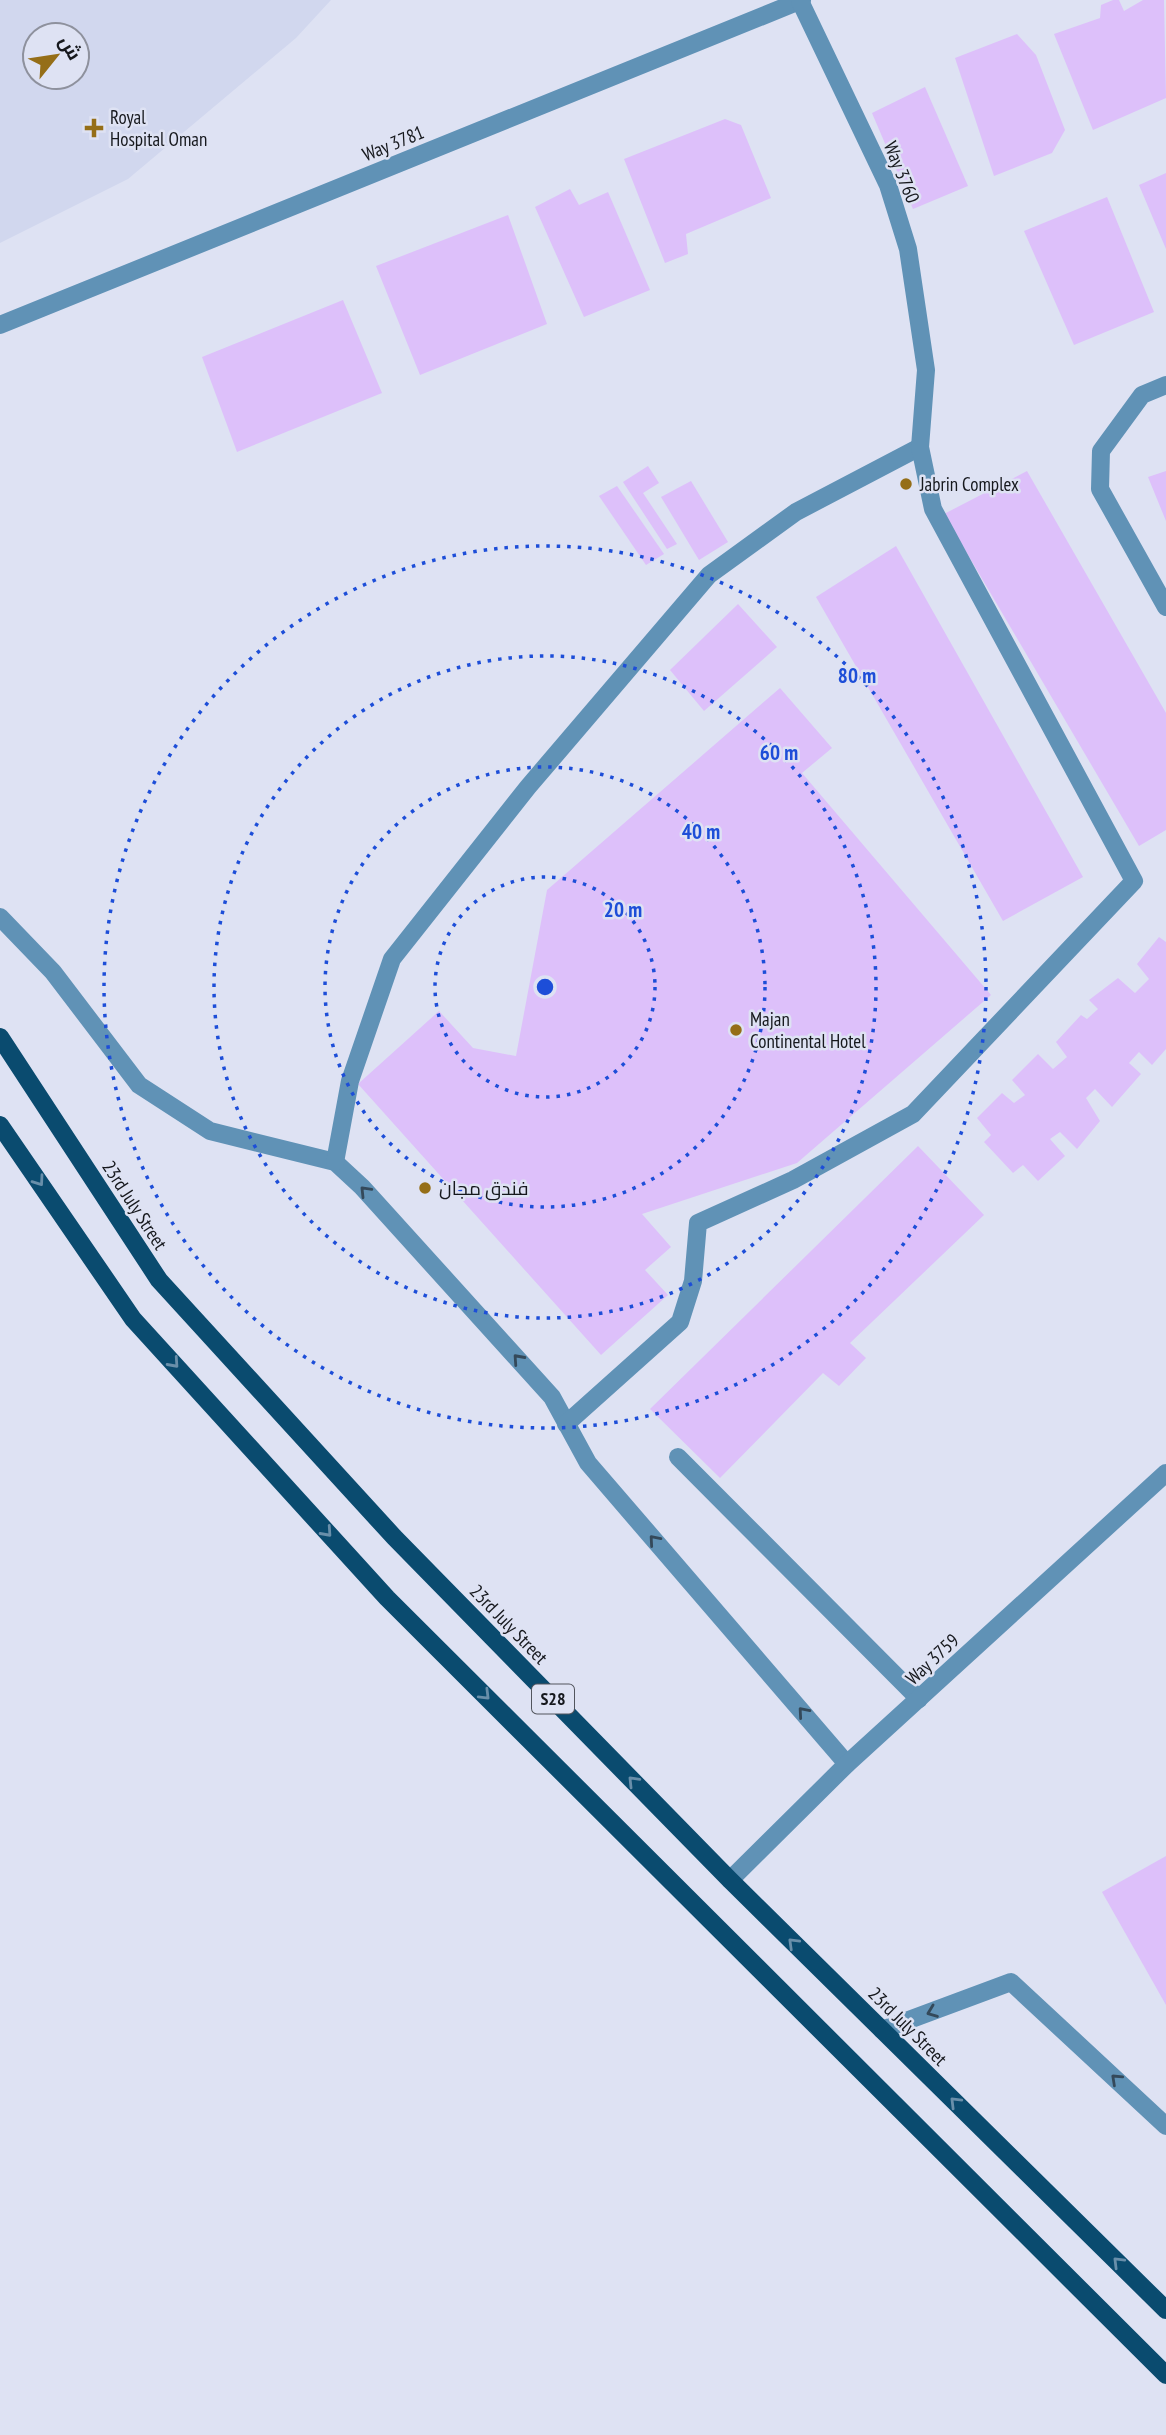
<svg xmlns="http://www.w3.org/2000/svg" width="1166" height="2435" font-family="'PT Sans Narrow',Cairo,sans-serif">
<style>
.built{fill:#d1d7ee;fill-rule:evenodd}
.building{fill:#ddc0fa}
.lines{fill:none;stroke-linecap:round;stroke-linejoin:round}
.minor{stroke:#6092b6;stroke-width:18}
.major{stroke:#0a4b6f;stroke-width:18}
.oneway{stroke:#698faa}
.oneway2{stroke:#34495a}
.ring{fill:none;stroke:#1d4ed8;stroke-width:3.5;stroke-dasharray:3.5 7}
.poi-dot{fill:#956e17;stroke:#dee2f3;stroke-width:2.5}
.labels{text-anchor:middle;stroke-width:5;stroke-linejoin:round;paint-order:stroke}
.shield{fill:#dee2f3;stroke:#52555d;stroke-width:2}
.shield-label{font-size:18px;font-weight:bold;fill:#16181d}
.poi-label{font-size:19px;fill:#16181d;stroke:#dee2f3;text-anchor:start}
.street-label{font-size:19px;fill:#16181d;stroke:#dee2f3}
.centre{fill:#1d4ed8;stroke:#dee2f3;stroke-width:3.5}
.ring-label{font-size:21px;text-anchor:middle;font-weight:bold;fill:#1d4ed8;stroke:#dee2f3;stroke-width:5;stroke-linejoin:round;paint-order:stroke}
</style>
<rect width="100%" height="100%" fill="#dee2f3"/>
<path class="built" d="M0,0h331l-35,38 -168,141 -128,64zM35,35h42v42h-42z"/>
<g class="building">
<path d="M1113,0h6l5,11 19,-11h21l2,98 -73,32 -39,-96 46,-16 1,-13z"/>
<path d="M1017,34l19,21 29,75 -13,23 -58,23 -39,-118z"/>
<path d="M925,87l43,99 -55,23 -41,-96z"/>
<path d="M725,119l16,6 30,73 -85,36 2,20 -23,9 -41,-104z"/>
<path d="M1166,173v76l-27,-64z"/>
<path d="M570,189l9,16 29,-13 42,98 -66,27 -49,-110z"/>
<path d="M1107,197l47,115 -80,33 -50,-114z"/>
<path d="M508,215l39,109 -127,51 -44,-109z"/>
<path d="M343,300l39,93 -145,59 -35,-95z"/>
<path d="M648,466l11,17 -16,10 34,51 -10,5 -44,-67z"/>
<path d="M1027,471l139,242v117l-27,16 -195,-332z"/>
<path d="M1166,471v50l-18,-44z"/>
<path d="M691,481l37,61 -29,18 -38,-63z"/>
<path d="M617,486l47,68 -18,11 -47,-69z"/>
<path d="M896,546l187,331 -80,44 -187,-324z"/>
<path d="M738,604l39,43 -73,64 -34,-41z"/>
<path d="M780,688l52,60 -30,25 189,222 -194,168 -155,51 29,33 -26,23 23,25 -67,60 -243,-271 81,-73 34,37 43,8 31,-166z"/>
<path d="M1159,937l7,5v107l-14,16 -13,-13 -10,11 12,11 -29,33 -17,-18 -9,9 14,23 -23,28 -17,-17 -10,7 15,17 -27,25 -15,-16 -10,8 -29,-31 7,-7 -14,-17 25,-25 12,10 11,-8 -13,-15 26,-26 15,15 14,-12 -11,-15 25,-27 6,4 11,-10 -9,-9 29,-22 17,15 14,-14 -12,-15z"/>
<path d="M918,1146l66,69 -134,128 16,15 -27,28 -16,-13 -103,105 -70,-69z"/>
<path d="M1166,1856v149l-64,-113z"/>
</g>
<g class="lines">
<g class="minor">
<path d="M0,325l802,-325"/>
<path d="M1166,385l-24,10 -41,56 -1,38 66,118"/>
<path d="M0,917l53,55 86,113 71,46 125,31 27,25 190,210 36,66 259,301"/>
<path d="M335,1162l15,-81 42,-122 136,-172 181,-212 87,-63 124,-65"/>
<path d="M566,1424l114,-102 13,-41 5,-58 95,-43 120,-66 221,-233 -201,-372 -13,-62 6,-77 -18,-121 -20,-64 -88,-184"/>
<path d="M678,1457l241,242"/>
<path d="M730,1880l117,-116 319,-291"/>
<path d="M882,2030l129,-48 155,144"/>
</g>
<g class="major">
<path d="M0,1037l159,243 235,257 336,343 436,430"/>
<path d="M0,1125l133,194 254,279 779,777"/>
</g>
</g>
<defs><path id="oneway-chevron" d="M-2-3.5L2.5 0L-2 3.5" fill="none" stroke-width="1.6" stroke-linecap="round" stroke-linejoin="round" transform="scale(1.75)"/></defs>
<g class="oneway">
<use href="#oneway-chevron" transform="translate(39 1181) rotate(55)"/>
<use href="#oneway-chevron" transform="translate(174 1363) rotate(48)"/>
<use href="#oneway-chevron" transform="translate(327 1532) rotate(48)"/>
<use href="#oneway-chevron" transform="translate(485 1695) rotate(45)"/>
<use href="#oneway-chevron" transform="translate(633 1781) rotate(-134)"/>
<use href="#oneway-chevron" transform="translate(793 1943) rotate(-136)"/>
<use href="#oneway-chevron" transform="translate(955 2102) rotate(-135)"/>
<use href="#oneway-chevron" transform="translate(1118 2262) rotate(-135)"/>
</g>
<g class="oneway2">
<use href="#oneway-chevron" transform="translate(365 1191) rotate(-134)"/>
<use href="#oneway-chevron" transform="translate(518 1359) rotate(-132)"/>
<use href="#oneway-chevron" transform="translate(654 1540) rotate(-131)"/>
<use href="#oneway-chevron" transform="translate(803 1712) rotate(-131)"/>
<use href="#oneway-chevron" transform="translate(932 2012) rotate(159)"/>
<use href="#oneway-chevron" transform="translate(1116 2079) rotate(-137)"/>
</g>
<g class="ring">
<circle cx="545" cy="987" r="110"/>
<circle cx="545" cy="987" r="220"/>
<circle cx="545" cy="987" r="331"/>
<circle cx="545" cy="987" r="441"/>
</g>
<g class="poi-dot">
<path d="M90.5 117.5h7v7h7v7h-7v7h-7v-7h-7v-7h7z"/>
<circle cx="906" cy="484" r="7"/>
<circle cx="736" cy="1030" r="7"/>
<circle cx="425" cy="1188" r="7"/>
</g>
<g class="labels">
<rect class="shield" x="532" y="1684.5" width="42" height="29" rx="5"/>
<g class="shield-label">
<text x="553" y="1705">S28</text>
</g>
<g class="poi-label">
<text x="110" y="124">Royal<tspan x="110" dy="22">Hospital Oman</tspan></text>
<text x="920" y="491">Jabrin Complex</text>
<text x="750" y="1026">Majan<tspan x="750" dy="22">Continental Hotel</tspan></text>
<text x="439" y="1195">فندق مجان</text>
</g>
<g class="street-label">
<text transform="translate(393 143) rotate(-22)" y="7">Way 3781</text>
<text transform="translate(902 172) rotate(68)" y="7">Way 3760</text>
<text transform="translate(135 1205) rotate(57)" y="7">23rd July Street</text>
<text transform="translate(509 1624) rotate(46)" y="7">23rd July Street</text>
<text transform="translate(932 1659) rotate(-43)" y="7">Way 3759</text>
<text transform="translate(908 2026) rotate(45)" y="7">23rd July Street</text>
</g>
</g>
<circle cx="545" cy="987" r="10" class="centre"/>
<g class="ring-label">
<text x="857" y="683">80 m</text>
<text x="779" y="760">60 m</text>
<text x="701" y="839">40 m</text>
<text x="623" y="917">20 m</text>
</g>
<g transform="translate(56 56) rotate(60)"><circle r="33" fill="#dee2f3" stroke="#8e919d" stroke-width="2"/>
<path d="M0-5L12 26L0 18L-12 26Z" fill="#956e17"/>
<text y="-10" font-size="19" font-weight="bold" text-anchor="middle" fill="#16181d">ش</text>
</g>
</svg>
